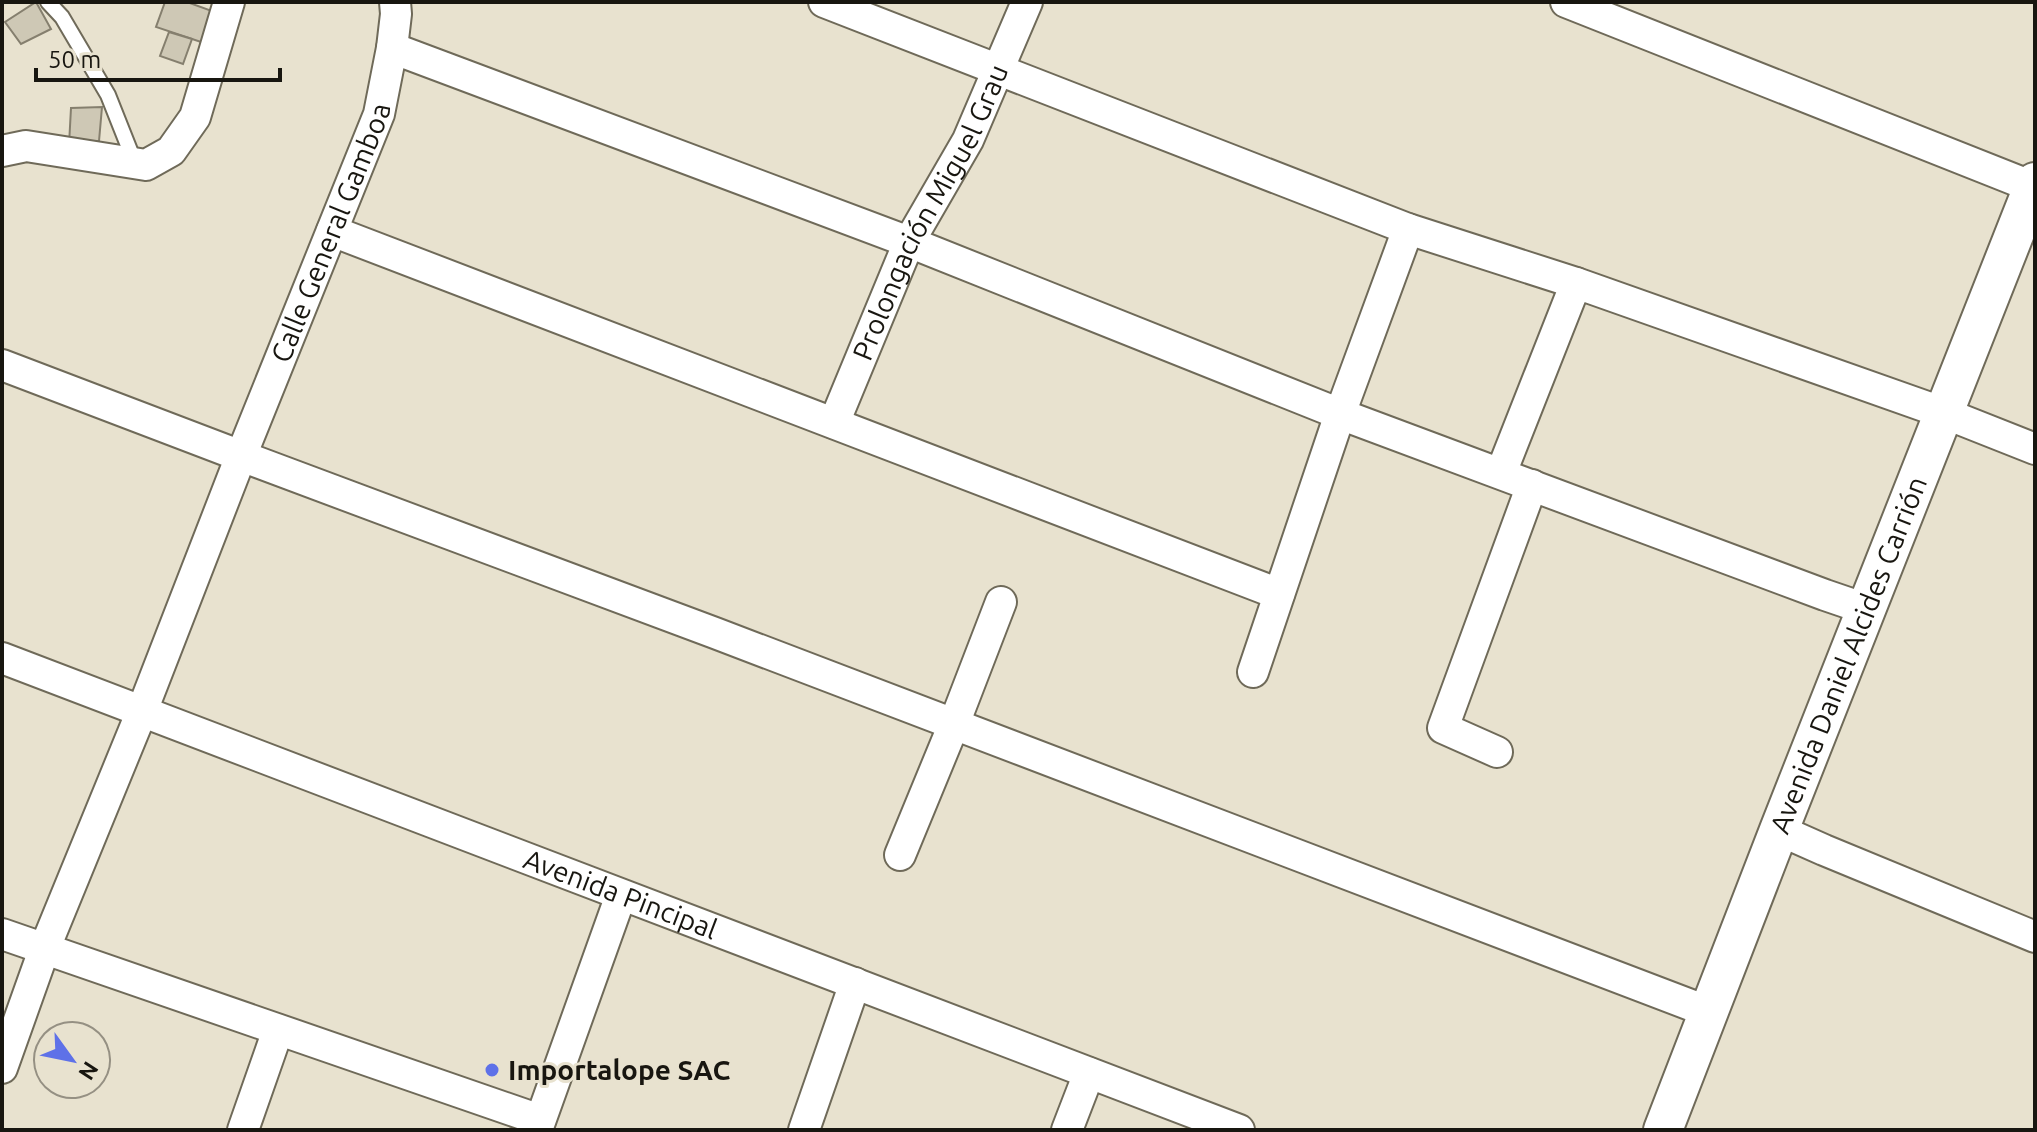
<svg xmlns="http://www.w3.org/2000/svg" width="2037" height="1132" font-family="Ubuntu,sans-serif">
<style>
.building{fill:#cec8b5;stroke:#857f6e;stroke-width:2}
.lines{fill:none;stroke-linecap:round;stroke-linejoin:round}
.service-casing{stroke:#6f6a59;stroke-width:18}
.minor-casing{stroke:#6f6a59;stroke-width:34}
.tertiary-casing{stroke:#6f6a59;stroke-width:42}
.service{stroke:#fff;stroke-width:14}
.minor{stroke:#fff;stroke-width:30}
.tertiary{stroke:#fff;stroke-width:38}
.poi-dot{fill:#5e71e8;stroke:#e8e2cf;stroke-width:3}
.labels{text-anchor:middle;stroke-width:6;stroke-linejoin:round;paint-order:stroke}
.street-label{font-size:28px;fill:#181610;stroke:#e8e2cf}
.poi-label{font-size:28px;font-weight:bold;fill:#181610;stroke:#e8e2cf;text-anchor:start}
</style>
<rect width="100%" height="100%" fill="#e8e2cf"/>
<g class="building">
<path d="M36,2l15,27 -30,15 -16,-22z"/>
<path d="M165,2h22l25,9 -11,31 -45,-15z"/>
<path d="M169,32l23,7 -9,25 -23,-8z"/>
<path d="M102,107l-3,34 -30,4 2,-37z"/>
</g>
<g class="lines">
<g class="service-casing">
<path id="service" d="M48,2l14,15 46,78 27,68"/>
</g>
<g class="minor-casing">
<g id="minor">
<path d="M824,2l584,227"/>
<path d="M1566,2l467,185"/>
<path d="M392,48l517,194 431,172 485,181 41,14"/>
<path d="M2,151l24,-5 120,19 25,-14 24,-34 34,-115"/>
<path d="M332,231l947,363"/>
<path d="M2,365l239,91 474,177 994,379"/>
<path id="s1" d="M834,423l75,-181 59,-102 59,-138"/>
<path d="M1501,473l75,-190 368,130 91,36"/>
<path id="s2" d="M2,658l1237,472"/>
<path d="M1253,672l87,-258 68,-185 168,54"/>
<path d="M1497,752l-54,-24 89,-243"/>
<path d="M1779,830l45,20 211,87"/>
<path d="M900,855l54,-131 47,-122"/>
<path d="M2,934l538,186"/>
<path id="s3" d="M2,1068l42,-118 98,-239 99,-255 138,-342 13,-66 4,-34 -1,-12"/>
<path d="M243,1130l35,-100"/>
<path d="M537,1130l84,-235"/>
<path d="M804,1130l51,-147"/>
<path d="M1067,1130l22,-57"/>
</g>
</g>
<g class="tertiary-casing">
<g id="tertiary">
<path id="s4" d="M1663,1130l116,-300 256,-648"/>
</g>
</g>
<use href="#service" class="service"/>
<use href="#minor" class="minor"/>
<use href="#tertiary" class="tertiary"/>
</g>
<circle class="poi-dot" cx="492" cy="1070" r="8"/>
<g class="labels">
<g class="street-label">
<text dy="10" stroke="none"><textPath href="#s1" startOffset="232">Prolongación Miguel Grau</textPath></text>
<text dy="10" stroke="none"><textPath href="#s3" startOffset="898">Calle General Gamboa</textPath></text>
<text dy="10" stroke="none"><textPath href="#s4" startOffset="510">Avenida Daniel Alcides Carrión</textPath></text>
<text dy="10" stroke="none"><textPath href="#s2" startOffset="662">Avenida Pincipal</textPath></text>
</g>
<g class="poi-label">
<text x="508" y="1080">Importalope SAC</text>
</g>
</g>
<rect width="2037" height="1132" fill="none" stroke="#181610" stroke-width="8"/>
<g transform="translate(72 1060) rotate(123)"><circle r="38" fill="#e8e2cf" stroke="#959083" stroke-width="2"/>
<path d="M0-6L14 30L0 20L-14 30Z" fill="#5e71e8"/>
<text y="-12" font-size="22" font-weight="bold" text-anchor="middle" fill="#181610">N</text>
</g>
<path d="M36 68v12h244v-12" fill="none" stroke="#181610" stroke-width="4"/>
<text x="48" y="68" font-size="24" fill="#181610" stroke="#e8e2cf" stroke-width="6" paint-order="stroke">50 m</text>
</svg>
